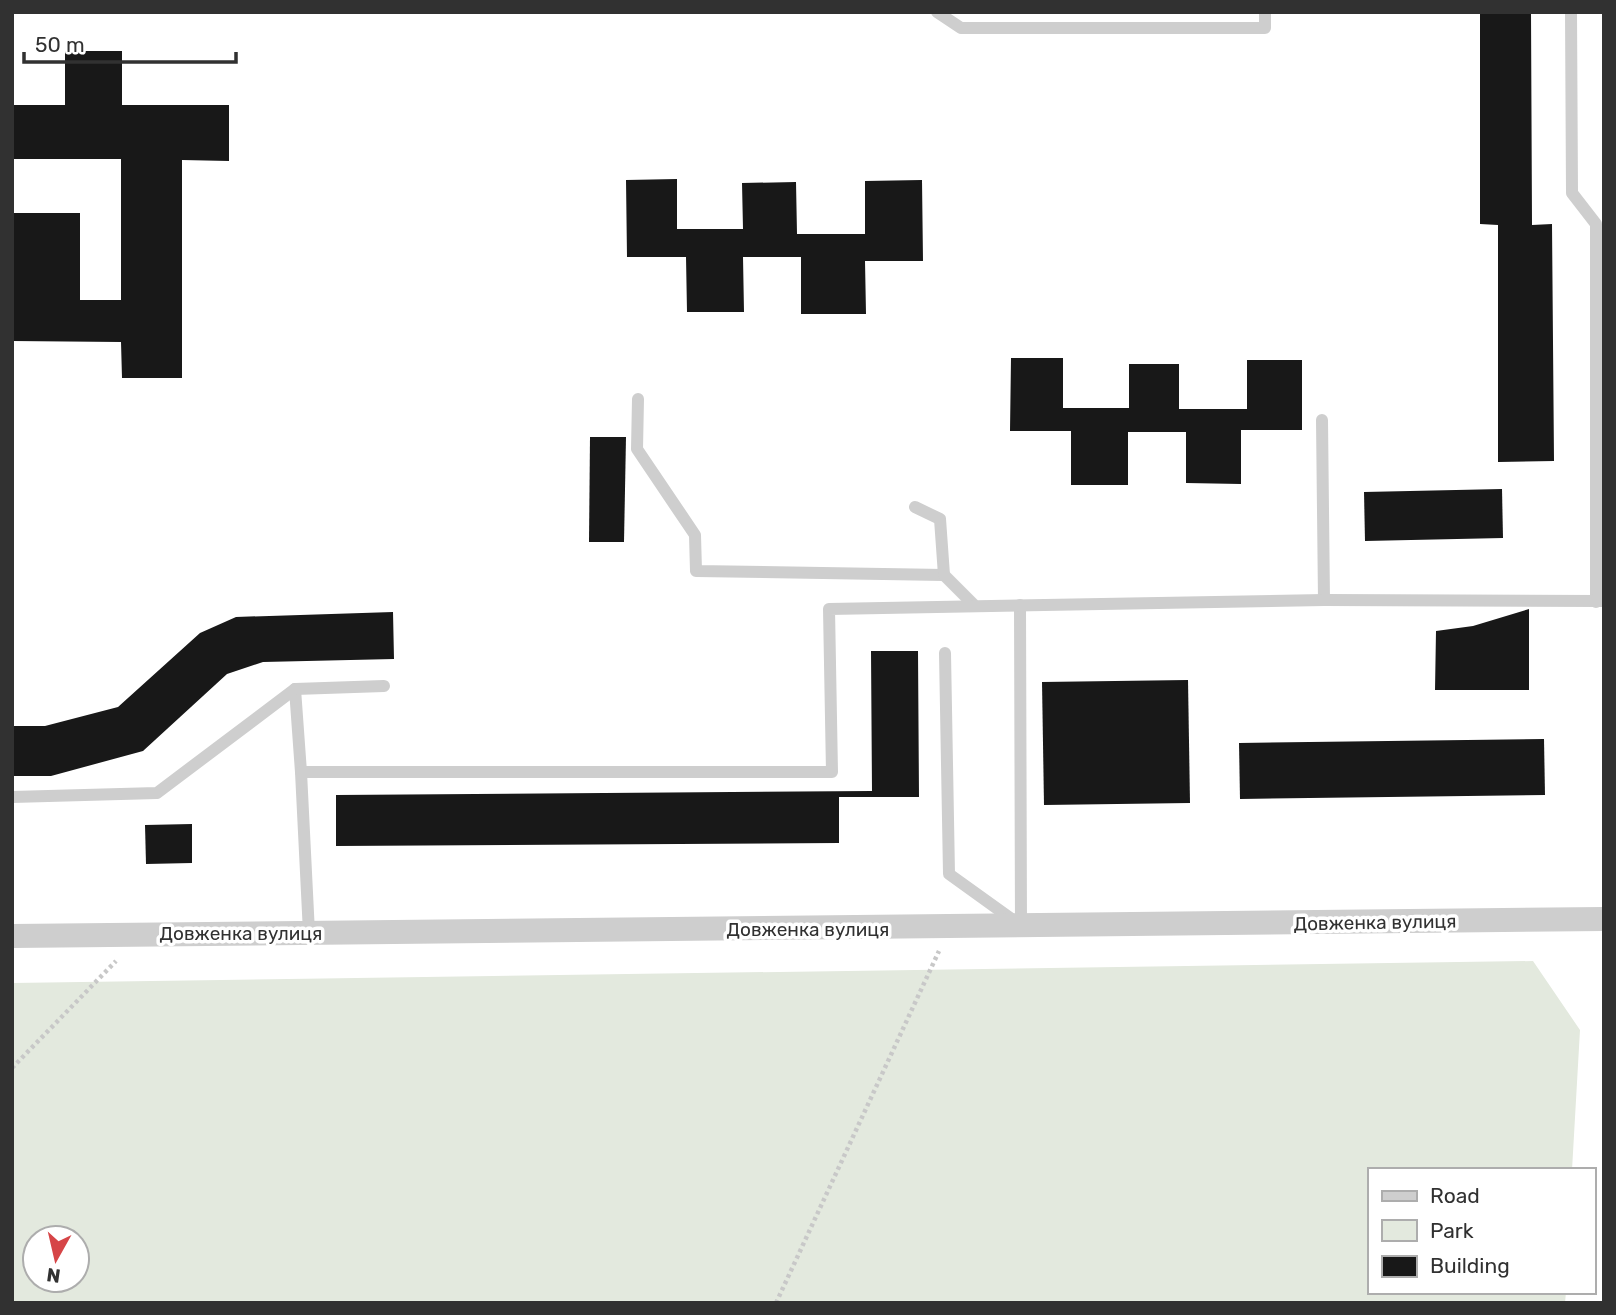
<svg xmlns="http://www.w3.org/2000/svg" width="1616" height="1315" font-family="Rubik,sans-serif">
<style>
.green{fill:#e3e9de;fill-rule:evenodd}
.building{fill:#181818}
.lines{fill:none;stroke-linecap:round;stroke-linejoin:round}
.path{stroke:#c8c8c8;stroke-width:4.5;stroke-dasharray:3.5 3.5;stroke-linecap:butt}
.lane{stroke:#cecece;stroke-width:12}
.street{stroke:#cecece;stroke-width:24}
.labels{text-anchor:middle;stroke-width:7;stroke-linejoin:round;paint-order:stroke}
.street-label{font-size:19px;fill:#313131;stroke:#fff}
</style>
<rect width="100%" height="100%" fill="#fff"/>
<path class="green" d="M1533,961l47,69 -8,140h-203v122h197l-1,11h-1553v-320zM35,1238h42v42h-42z"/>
<g class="building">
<path d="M1480,12h51l1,213 20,-1 2,237 -56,1v-237l-18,-1z"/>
<path d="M65,51h57v54h107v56l-47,-1v218h-60l-1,-36 -109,-1v-128h68v87h41v-141h-109v-54h53z"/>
<path d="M677,179v50h66l-1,-46 54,-1 1,52h68v-53l57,-1 1,81h-58l1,53h-65v-57h-58l1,55h-57l-1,-55h-59l-1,-77z"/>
<path d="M1011,358h52v50h66v-44h50v45h68v-49h55v70h-61v54l-55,-1v-51h-58v53h-57v-54h-61z"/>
<path d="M590,437h36l-2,105h-35z"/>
<path d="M1502,489l1,49 -138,3 -1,-49z"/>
<path d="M1529,609v81h-94l1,-59 37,-5z"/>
<path d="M393,612l1,47 -131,3 -36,12 -84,77 -92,25h-39v-50h33l73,-19 82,-74 36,-16z"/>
<path d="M871,651h47l1,146h-80v46l-503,3v-51l536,-4z"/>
<path d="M1188,680l2,123 -146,2 -2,-123z"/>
<path d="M1544,739l1,56 -305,4 -1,-56z"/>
<path d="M192,824v39l-46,1 -1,-39z"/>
</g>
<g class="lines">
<g class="path">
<path d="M12,1068l104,-107"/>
<path d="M776,1303l163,-352"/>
</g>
<g class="lane">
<path d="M937,12l24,16h304v-16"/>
<path d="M1571,12l1,181 24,31v378"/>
<path d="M638,399l-1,50 58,86 1,36 248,4 -4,-56 -25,-12"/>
<path d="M1322,420l2,180"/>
<path d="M944,575l29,29"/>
<path d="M1020,605l1,321"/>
<path d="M945,653l4,221 68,49"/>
<path d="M295,689l6,83"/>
<path d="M12,797l145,-4 138,-104 89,-3"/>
<path d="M309,933l-8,-161h531l-3,-163 495,-9 280,1"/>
</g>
<path class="street" d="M12,936l1592,-17"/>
</g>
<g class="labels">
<g class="street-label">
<text transform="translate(1375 922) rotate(-1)" y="7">Довженка вулиця</text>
<text x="808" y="936">Довженка вулиця</text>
<text x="241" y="940">Довженка вулиця</text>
</g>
</g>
<rect width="1616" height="1315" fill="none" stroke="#313131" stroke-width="28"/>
<rect x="1368" y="1168" width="228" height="126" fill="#ffffff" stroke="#adadad" stroke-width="2"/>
<rect x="1382" y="1191" width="35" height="10" fill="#cecece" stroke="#adadad" stroke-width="2"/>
<text x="1430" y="1203" font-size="21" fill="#313131">Road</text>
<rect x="1382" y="1220" width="35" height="21" fill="#e3e9de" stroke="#adadad" stroke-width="2"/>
<text x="1430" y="1238" font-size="21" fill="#313131">Park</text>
<rect x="1382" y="1256" width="35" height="21" fill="#181818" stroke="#adadad" stroke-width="2"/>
<text x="1430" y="1273" font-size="21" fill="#313131">Building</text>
<g transform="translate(56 1259) rotate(188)"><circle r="33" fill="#ffffff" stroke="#adadad" stroke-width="2"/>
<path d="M0-5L12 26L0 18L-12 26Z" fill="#d64547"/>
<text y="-10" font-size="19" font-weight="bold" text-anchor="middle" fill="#313131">N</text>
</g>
<path d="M24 52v10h212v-10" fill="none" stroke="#313131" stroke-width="3.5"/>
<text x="35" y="52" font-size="21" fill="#313131" stroke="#ffffff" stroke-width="5" paint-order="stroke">50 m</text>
</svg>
